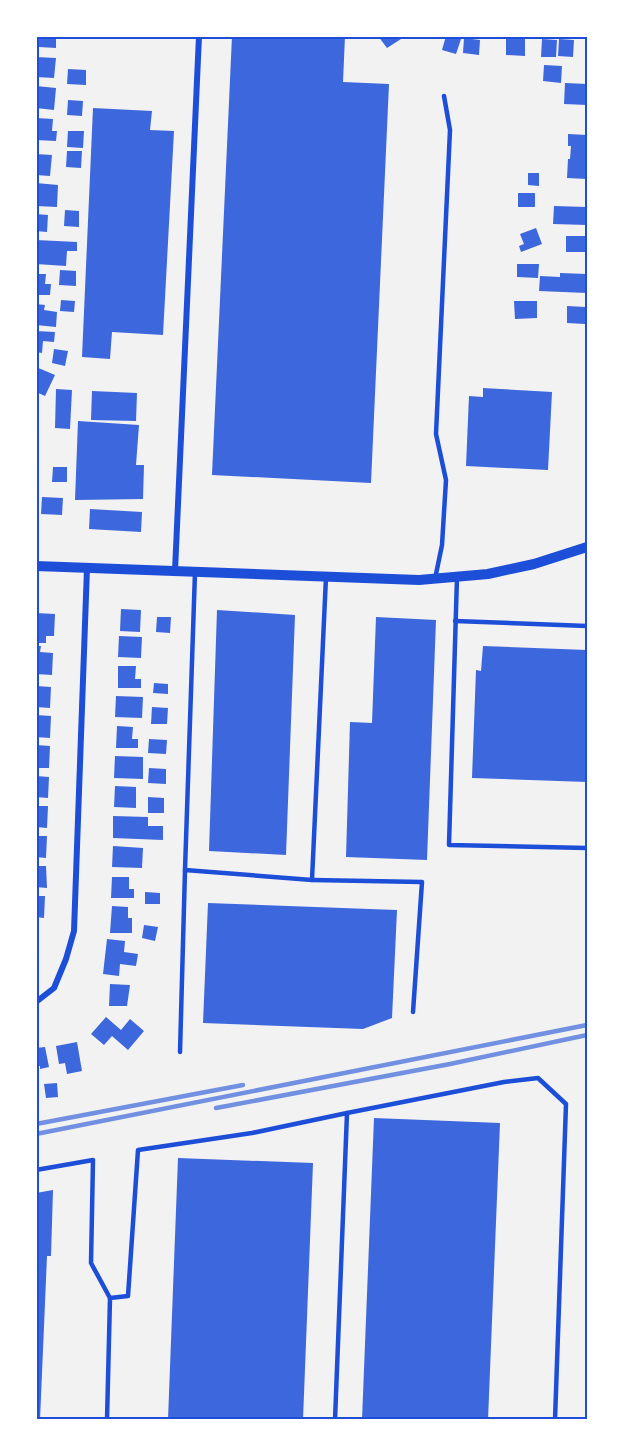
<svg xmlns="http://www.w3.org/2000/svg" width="623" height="1456" font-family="Commissioner,sans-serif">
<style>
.building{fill:#3d67dc}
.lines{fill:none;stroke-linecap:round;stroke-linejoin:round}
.service{stroke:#1d4ed8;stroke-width:4.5}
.minor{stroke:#1d4ed8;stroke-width:6}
.tertiary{stroke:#1d4ed8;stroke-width:10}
.rail{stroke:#7290e2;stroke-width:4.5}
.neatline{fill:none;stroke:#1d4ed8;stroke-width:2}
</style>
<rect width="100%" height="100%" fill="#f2f2f2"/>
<g class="building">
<path d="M39,36h17v12l-17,-1z"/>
<path d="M232,36h113l-2,46 46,2 -18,399 -159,-8z"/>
<path d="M378,36h21l2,3 -14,9z"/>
<path d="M446,36l15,3 -5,15 -14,-4z"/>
<path d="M506,37l19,1v18l-19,-1z"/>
<path d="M464,38l16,2 -1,15 -16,-2z"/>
<path d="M542,39l15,1 -1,17h-15z"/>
<path d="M559,39l15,1 -1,17 -15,-1z"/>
<path d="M36,57l20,1 -2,20 -18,-1z"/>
<path d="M544,65l18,1 -1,17 -18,-2z"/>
<path d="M68,69l18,1v15l-19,-1z"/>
<path d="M565,83l22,1v21l-23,-1z"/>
<path d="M36,86l20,2 -2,22 -18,-2z"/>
<path d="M68,100l15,1 -1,15 -15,-1z"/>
<path d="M93,108l59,3 -2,19 24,1 -11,204 -51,-3 -2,27 -28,-2z"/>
<path d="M36,118l17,1 -1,12h5l-1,10 -20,-1z"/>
<path d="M68,131h16l-1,17 -16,-1z"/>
<path d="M568,134l19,1v44l-20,-1 1,-19h2l1,-13h-3z"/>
<path d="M67,151h15l-1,17 -15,-1z"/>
<path d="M36,154l16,1 -2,21 -14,-1z"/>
<path d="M528,173h11v13l-11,-1z"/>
<path d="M36,183l22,2 -1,22 -21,-1z"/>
<rect x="518" y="193" width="17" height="14"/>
<path d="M554,206l33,1v18l-34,-1z"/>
<path d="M65,210l14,1v16l-15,-1z"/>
<path d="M36,214l12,1 -1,17 -11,-1z"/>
<path d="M536,228l6,16 -21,8 -2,-6 5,-2 -4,-10z"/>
<rect x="566" y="236" width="21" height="16"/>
<path d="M36,240l41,2v9h-10l-1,15 -30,-2z"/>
<path d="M517,264h22l-1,14 -21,-1z"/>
<path d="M60,270l16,1v15l-17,-1z"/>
<path d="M560,273l27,1v19l-48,-2 1,-15 20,1z"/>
<path d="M36,274h10l-1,10h6l-1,11h-14z"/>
<path d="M61,300l14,1 -1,11 -14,-1z"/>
<path d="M514,301h23v17l-22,1z"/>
<path d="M36,304l9,1 -1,5 13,2 -1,15 -20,-2z"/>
<path d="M567,306l19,1 -1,17 -18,-1z"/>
<path d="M36,331l19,1 -1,10 -11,-1 -1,12 -6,-1z"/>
<path d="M54,349l14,2 -3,15 -13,-3z"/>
<path d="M36,367l19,8 -10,21 -9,-4z"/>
<path d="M483,388l69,4 -4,78 -82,-4 3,-70 14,1z"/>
<path d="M56,389l16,1 -2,39 -15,-1z"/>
<path d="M92,391l45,2 -1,28 -45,-1z"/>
<path d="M78,421l61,4 -3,40h8l-1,34 -68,1z"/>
<path d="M53,467h14v15h-15z"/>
<path d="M42,497l21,1 -1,17 -21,-1z"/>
<path d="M90,509l52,3 -1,20 -52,-3z"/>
<path d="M121,609l20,1 -1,22 -20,-1z"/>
<path d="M217,610l78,5 -9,240 -77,-4z"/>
<path d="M36,613l19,1 -1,22h-8v7h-10z"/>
<path d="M157,617h14l-1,16 -14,-1z"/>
<path d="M376,617l60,3 -9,240 -81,-3 4,-135 22,1z"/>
<path d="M119,636l23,1 -1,21 -23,-1z"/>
<path d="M36,646h5l-1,6 13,1 -1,22 -16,-1z"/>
<path d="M483,646l104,4v132l-115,-4 4,-108 5,1z"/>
<path d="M118,666h18l-1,13h6v9h-23z"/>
<path d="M154,683l14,1v10l-15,-1z"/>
<path d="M36,686l15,1 -1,21 -14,-1z"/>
<path d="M116,696l27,1 -1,21 -27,-1z"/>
<path d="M152,707l16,1 -1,16h-16z"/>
<path d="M36,715l15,1 -1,22 -14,-1z"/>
<path d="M117,726l16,1 -1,12h6v9h-22z"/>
<path d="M149,739l18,1 -1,14 -18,-1z"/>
<path d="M36,745l14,1 -1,22h-13z"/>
<path d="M115,756l28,1v22l-29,-1z"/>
<path d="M149,768l17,1v15l-18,-1z"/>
<path d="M36,776l13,1 -1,21 -12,-1z"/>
<path d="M115,786l21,1v21l-22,-1z"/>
<path d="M148,797l16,1v15h-16z"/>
<path d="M36,806h12l-1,22 -11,-1z"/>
<path d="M113,816l35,1v9h15v14l-50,-2z"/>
<path d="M36,836h11l-1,22 -10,-1z"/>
<path d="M113,846l30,2 -1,20 -30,-1z"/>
<path d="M36,866h10l1,22 -11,-1z"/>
<path d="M112,877h17v12h5v9h-23z"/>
<path d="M145,892l15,1v11h-15z"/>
<path d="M36,896h9l-1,22 -8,-1z"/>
<path d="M208,903l189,7 -5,108 -29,11 -160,-6z"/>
<path d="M112,906l16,1v11h4v15h-22z"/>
<path d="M144,925l14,2 -3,14 -13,-3z"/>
<path d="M107,939l18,2 -1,11 14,2 -2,12 -16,-2 -1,12 -16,-2z"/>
<path d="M110,984l20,1 -3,21h-18z"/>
<path d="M106,1017l15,13 9,-11 14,12 -16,19 -16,-14 -8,9 -13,-11z"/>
<path d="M77,1042l5,29 -15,3 -2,-11 -6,1 -3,-18z"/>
<path d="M45,1047l4,20 -9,2v-3h-4v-18z"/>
<path d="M57,1083l1,14 -12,1 -2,-14z"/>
<path d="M374,1118l126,5 -12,297h-126z"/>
<path d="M178,1158l135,5 -10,257h-135z"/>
<path d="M53,1190l-2,66h-4l-7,164h-4v-227z"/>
</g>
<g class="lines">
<g class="service">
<path d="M195,572l-10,298 127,10 14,-303"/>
<path d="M457,577l-8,268 138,3"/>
<path d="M435,579l7,-34 4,-65 -10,-46 14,-304 -6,-34"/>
<path d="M455,621l132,5"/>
<path d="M312,880l110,2 -9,130"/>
<path d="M180,1052l5,-182"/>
<path d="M347,1113l157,-31 34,-4 28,26 -11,316"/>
<path d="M36,1170l57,-10 -2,103 19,35"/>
<path d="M107,1420l3,-122 18,-2 10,-146 114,-17 95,-20 -12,307"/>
</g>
<g class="minor">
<path d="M175,571l24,-535"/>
<path d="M36,1002l18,-14 12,-29 8,-28 13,-363"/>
</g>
<path class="tertiary" d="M36,566l383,14 69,-6 46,-10 53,-17"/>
<g class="rail">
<path d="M216,1108l234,-44 137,-29"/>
<path d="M36,1124l207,-39"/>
<path d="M36,1134l551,-109"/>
</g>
</g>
<rect width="623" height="1456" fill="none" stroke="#ffffff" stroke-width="75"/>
<rect x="38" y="38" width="548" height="1380" class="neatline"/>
</svg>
